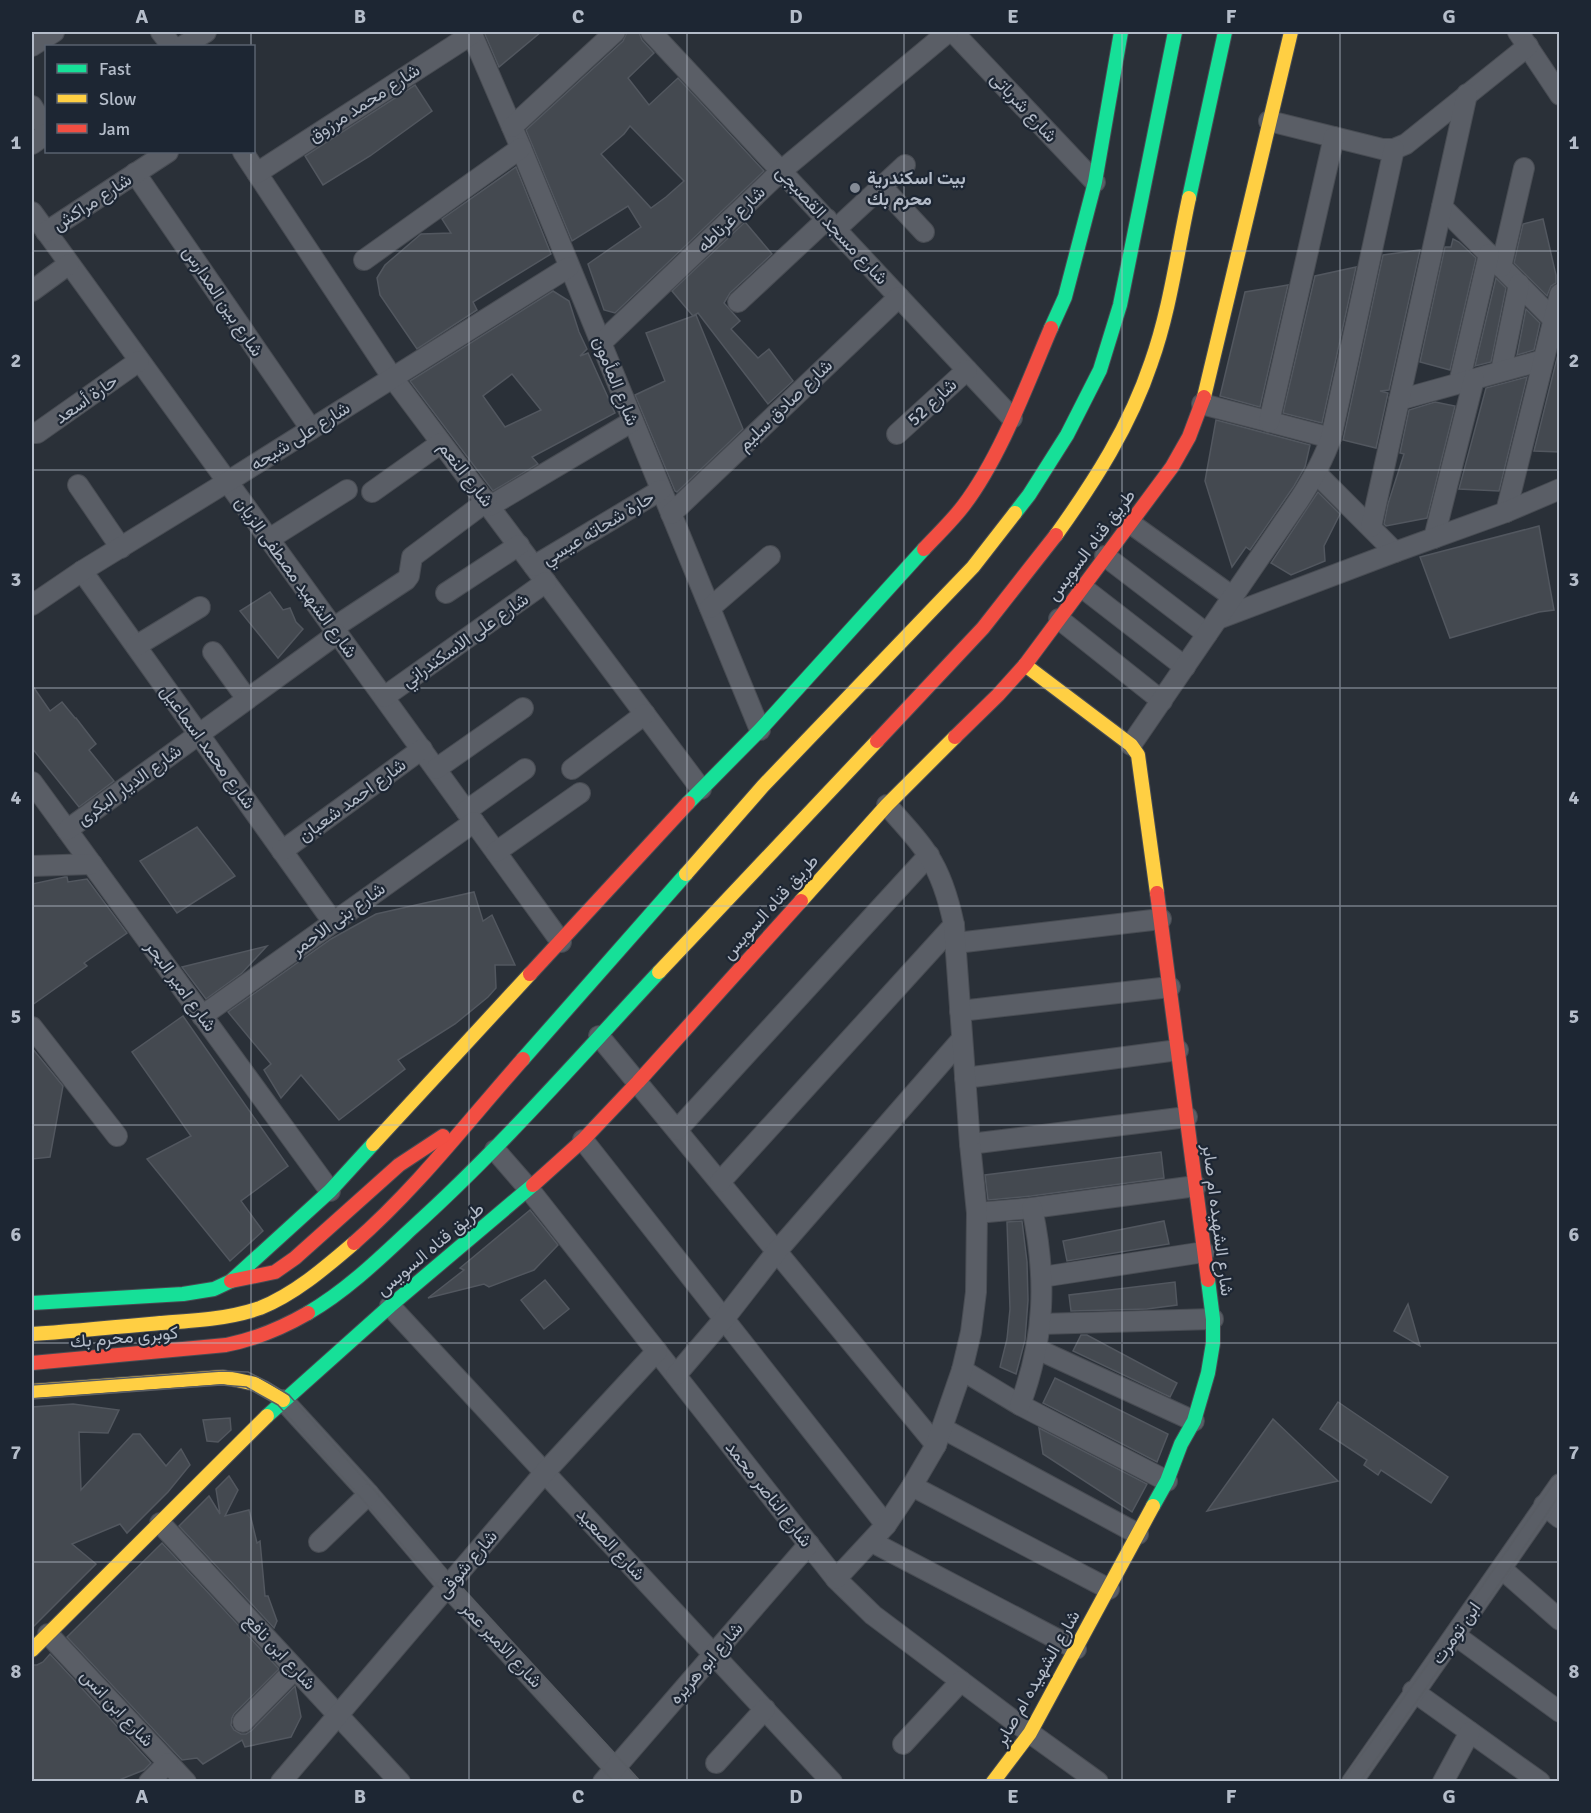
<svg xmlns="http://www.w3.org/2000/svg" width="1591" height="1813" font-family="Signika,Vazirmatn,sans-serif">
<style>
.building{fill:#444950;stroke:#52575f;stroke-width:1.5;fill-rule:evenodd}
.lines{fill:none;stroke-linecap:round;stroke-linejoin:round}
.street-casing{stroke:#484c53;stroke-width:22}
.fast-casing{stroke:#484c53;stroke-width:16}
.slow-casing{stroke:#484c53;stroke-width:16}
.jam-casing{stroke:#484c53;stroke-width:16}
.street{stroke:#5a5e66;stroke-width:20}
.fast{stroke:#16e098;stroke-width:14}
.slow{stroke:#ffcf43;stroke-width:14}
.jam{stroke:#f24e42;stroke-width:14}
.tram{stroke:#595d64;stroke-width:1.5}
.grid{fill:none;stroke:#b4bcc9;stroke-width:1.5;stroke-opacity:0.55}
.poi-dot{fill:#848b96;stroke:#1d2633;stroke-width:2}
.labels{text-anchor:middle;stroke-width:4.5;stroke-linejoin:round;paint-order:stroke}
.street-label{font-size:18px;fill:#b4bcc9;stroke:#1d2633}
.poi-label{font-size:18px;font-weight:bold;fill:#b4bcc9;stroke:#1d2633;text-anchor:start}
.neatline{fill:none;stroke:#b4bcc9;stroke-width:2}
.grid-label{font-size:20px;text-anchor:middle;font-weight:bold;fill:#b4bcc9}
</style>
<rect width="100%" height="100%" fill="#2a3038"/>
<g class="building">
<path d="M484,32h57l-42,35z"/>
<path d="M627,32h12l3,8 12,13 -26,25 21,27 29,-27 86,93 -149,142 -11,-3 -16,-46 53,-37 -13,-21 -56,35 -46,-111 97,-89zM630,126l54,55 -18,16 -15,11 -50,-54 23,-20z"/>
<path d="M415,85l17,26 -62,45 -47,29 -18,-29z"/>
<path d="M516,167l35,87 -78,48 4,8 -60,39 -37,-54 -3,-17 8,-13 36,-31 30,-1 -9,-14z"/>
<path d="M1543,219l13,56v8l-5,3 -4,10 -33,-33 9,-39z"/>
<path d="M745,222l27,32 -42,39 -6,10 16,18 -9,8 27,29 11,-9 24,32 -25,23 -70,-91 -5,3 -21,-25z"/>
<path d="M1453,239l6,3 17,16 -26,112 -30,-8 25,-115h6z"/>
<path d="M1420,250l-31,140 -9,1 8,2 -12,55 -33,-8 40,-185z"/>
<path d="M1356,267l-34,156 -39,-10 32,-137z"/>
<path d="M1496,278l10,10 -15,74 -16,4z"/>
<path d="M1288,285l-28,122 -40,-11 25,-104z"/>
<path d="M553,291l16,10 10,31 8,17 -7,7 8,-3 27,60 -83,44 6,7 -45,27 -83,-110zM512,374l29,36 -36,17 -22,-31z"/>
<path d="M1526,309l14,14 -6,27 -17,5z"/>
<path d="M696,315l47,114 -66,63 -2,-1 -40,-96 30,-14 -19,-48z"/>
<path d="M1558,354h2v98l-26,-1z"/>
<path d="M1527,377l-28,114 -40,-2 27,-101z"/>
<path d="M1435,402l20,4 -28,112 -41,8 -2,-2 4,-20 16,-50 -4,-1 9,-43z"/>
<path d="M1216,420l94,25 -5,22 -11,19 -44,64 -4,-3 -14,20 -27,-86z"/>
<path d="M1318,492l22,22 -16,32 1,15 -34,14 -20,-12z"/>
<path d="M1539,526l15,84 -15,2 -89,26 -30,-81z"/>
<path d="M270,592l13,18 7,-2 6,14 7,7 -25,29 -38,-47z"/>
<path d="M32,685l18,26 12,-9 13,16h1l20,26 -7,6 25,31 -35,26 -47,-59z"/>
<path d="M197,827l38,49 -58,37 -37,-52z"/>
<path d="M65,877h2l1,5 19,-3 40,54 -43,30 3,3 -55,39v-121z"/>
<path d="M474,892l9,29 9,-6 23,50h-20l1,23 -8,9 -33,27 -57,36 7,9 -66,51 -38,-45 -20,23 -17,-28 7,-6 -43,-52 103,-73 45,-25z"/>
<path d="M267,946l-25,27 -36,26 -24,-32z"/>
<path d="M183,1016l105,150 -47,35 22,30 -33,30 -83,-102 44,-23 -59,-84z"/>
<path d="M32,1048l31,38 -13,71 -18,2z"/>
<path d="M1161,1152l3,26 -133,18 -43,4 -3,-25z"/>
<path d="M530,1210l28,35 -24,25 -45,17 -5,-3 -56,14 36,-28 -4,-2z"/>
<path d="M1022,1221l5,41 1,38 -3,40 -9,34 -16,-7 7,-28 3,-30 -3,-87z"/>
<path d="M1164,1221l5,23 -102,17 -4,-20z"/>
<path d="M545,1280l24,29 -25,20 -23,-29z"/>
<path d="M1175,1282l2,23 -30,4 -76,2 -2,-16z"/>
<path d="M1408,1304l12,42 -26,-15z"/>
<path d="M1081,1335h6l90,48 -7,14 -97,-46z"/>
<path d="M1055,1378l113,56 -11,28 -114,-59z"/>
<path d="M1338,1402l110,75 -17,26 -50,-33 -3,5 -14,-10 3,-5 -47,-31z"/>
<path d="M73,1404l46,6 -11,23 -29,-1 2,58 52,-56h7l26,32 15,-17 9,16 -22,27 -41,41 -7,-9 -48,20 24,20 -64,64v-221z"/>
<path d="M230,1418l1,12 -13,12 -11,-1 -4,-21z"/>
<path d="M1273,1419l65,62 -131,30z"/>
<path d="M1039,1428l108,56 -15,28 -89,-58z"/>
<path d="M229,1476l9,14 -13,26 24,-6 8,33 3,-2 5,55h3l9,25 -3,7 -95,-102 30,-30 11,18 -4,-25z"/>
<path d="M162,1543l117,126 -45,45 -2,4 -1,7 3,5 7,4h5l5,-3 44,-45 6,31 -10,20 -46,10 -3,-7 -39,24 -6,-6 -15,2 -115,-123z"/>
<path d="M50,1654l101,109 -7,7 -30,12h-82v-117h5l6,-3z"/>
</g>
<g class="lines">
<g class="street-casing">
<g id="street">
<path d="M161,32l11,14"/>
<path d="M471,32l50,116 239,582"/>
<path d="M651,32l361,386"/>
<path d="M953,32l142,150"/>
<path d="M1518,32l42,63"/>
<path d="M32,46l22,-14"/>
<path d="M183,46l23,-14"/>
<path d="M32,106l14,23"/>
<path d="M1269,121l113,28h12l12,-5 122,-98"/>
<path d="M512,127l103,-95"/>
<path d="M32,144l14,-10"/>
<path d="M243,152l149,225 309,412"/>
<path d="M135,173l176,256"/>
<path d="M257,173l215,-139"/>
<path d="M882,187l42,45"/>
<path d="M1442,207l111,112"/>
<path d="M32,212l529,730"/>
<path d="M836,229l69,-64"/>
<path d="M46,232l122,-80"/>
<path d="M364,260l157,-112"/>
<path d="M1501,267l23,-99"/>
<path d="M32,291l37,-27"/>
<path d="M738,302l89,-83"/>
<path d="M601,343l180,-172 167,-139"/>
<path d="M1501,371l18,-87"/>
<path d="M1459,383l30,-129"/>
<path d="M1399,400l144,-40"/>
<path d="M1202,404l129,34"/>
<path d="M1269,422l65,-285"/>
<path d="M32,433h5l102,-72"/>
<path d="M897,434l70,-64"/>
<path d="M1316,473l79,79"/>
<path d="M78,485l43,63"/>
<path d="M372,492l69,-49"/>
<path d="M490,506l143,-85"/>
<path d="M1506,512l54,-218"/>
<path d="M671,514l228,-217"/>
<path d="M1130,523l103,74"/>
<path d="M1371,527l96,-433"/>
<path d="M1434,538l40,-159"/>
<path d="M269,539l78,-49"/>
<path d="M1105,556l102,78"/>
<path d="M534,566l127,-76"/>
<path d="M82,571l251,351"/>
<path d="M1083,588l102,79"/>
<path d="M446,593l73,-48"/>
<path d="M32,605l50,-34 145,-89 342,-215"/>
<path d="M710,608l60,-52"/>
<path d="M1059,619l103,82"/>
<path d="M1218,619l177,-67 111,-40 54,-23"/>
<path d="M333,628l73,-48 3,-4 3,-19 75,-56"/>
<path d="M136,646l64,-39"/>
<path d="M213,652l34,47"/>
<path d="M384,697l162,-115"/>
<path d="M1131,745l168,-245c13,-20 24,-39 32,-62l63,-289"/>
<path d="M436,769l87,-61"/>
<path d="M572,769l73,-55"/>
<path d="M32,782l298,409"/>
<path d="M466,811l59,-42"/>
<path d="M67,830l270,-196"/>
<path d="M282,851l140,-102"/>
<path d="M496,852l84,-59"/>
<path d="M32,866l60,-2"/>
<path d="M956,943l205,-24"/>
<path d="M960,1011l210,-24"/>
<path d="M202,1016l272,-194"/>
<path d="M32,1027l85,109"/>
<path d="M599,1036l337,409"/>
<path d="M965,1078l213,-28"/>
<path d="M677,1130l252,-275"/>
<path d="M583,1140l303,385"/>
<path d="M970,1144l217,-27"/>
<path d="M495,1150l34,39 307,390 37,36 157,118 68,49"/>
<path d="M720,1182l234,-257"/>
<path d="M977,1213l55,-5 164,-22"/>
<path d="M1042,1277l162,-25"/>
<path d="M390,1306l442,476"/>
<path d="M1041,1324l172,-5"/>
<path d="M1037,1349l157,72"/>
<path d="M962,1370l58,35 147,76"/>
<path d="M676,1375l48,-56 53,-68 185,-212"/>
<path d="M283,1400l86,94 79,93 179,195"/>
<path d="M1020,1405c25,-67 27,-127 12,-197"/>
<path d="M942,1428l196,106"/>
<path d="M912,1486l197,103"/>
<path d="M1544,1505l16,13"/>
<path d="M160,1523l240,259"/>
<path d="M319,1542l50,-48"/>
<path d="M872,1542l204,107"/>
<path d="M1502,1569l58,51"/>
<path d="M836,1579l50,-54 26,-39 24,-41 26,-75 9,-38 5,-40 1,-79 -7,-69 -16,-219c-5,-24 -12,-49 -26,-70 -11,-18 -28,-34 -41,-50"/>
<path d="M48,1634l138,148"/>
<path d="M1455,1635l105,77"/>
<path d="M1413,1691l127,91"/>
<path d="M243,1722l52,-53"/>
<path d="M903,1744l58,-63"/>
<path d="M716,1763l49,-54"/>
<path d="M149,1782l19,-19"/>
<path d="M281,1782l264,-310 112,-121"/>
<path d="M603,1782l206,-238"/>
<path d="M1352,1782l208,-298"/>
<path d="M1443,1782l27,-50"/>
</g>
</g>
<g class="fast-casing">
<g id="fast">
<path d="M1189,198l36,-166"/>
<path d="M1051,328l14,-31 30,-115 26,-150"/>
<path d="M1015,513l14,-18 38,-60 33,-65 20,-65 55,-273"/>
<path d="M688,803l72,-73 164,-181"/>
<path d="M523,1059l163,-185"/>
<path d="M32,1303l151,-9 31,-5 17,-8 99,-90 43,-47"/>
<path d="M308,1313c38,-22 71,-54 103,-84 89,-80 167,-170 248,-257"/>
<path d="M267,1416l123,-110 143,-121"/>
<path d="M1153,1506l14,-25 14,-37 13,-23 14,-48 5,-30v-24l-5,-39"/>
</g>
</g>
<g class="slow-casing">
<g id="slow">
<path d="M1204,397l87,-365"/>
<path d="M1056,535c38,-53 74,-109 95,-172 19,-53 26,-110 38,-165"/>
<path d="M1025,665l106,80 7,10 19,138"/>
<path d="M686,874l77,-88 210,-219 42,-54"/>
<path d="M801,901l86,-96 68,-68"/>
<path d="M659,972l218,-231"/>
<path d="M373,1144l157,-170"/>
<path d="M32,1334c43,-3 85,-7 128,-11 33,-2 68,-4 100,-15 35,-14 66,-41 94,-65"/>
<path d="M32,1391l191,-14 32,7 28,16"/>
<path d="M32,1650l235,-234"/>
<path d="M993,1782l37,-49 123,-227"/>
</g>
</g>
<g class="jam-casing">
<g id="jam">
<path d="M924,549c13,-14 28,-28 40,-44 37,-49 63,-121 87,-177"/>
<path d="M955,737l43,-42 27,-30 147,-198 17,-30 15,-40"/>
<path d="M877,741l106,-113 73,-93"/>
<path d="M1157,893l51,387"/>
<path d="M530,974l158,-171"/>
<path d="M533,1185l50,-45 55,-58 163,-181"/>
<path d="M354,1243c63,-55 114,-122 169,-184"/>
<path d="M231,1281l44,-9 20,-14 104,-93 44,-29"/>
<path d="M32,1363l194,-18c30,-6 56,-17 82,-32"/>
</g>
</g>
<use href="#street" class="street"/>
<use href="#fast" class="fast"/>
<use href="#slow" class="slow"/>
<use href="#jam" class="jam"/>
<g class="tram">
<path d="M32,1385l190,-14 26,1 20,10 21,13 165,184 187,203"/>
<path d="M32,1399l189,-14 25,2 32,18 85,95 80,92 171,190"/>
<path d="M1342,1782l86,-118 132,-190"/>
<path d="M1360,1782l147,-209 53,-79"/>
</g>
</g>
<path class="grid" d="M251,32v14M469,32v1750M687,32v1750M904,32v1750M1122,32v1750M1340,32v1750M251,152v1630M32,251h1528M32,470h1528M32,688h1528M32,906h1528M32,1125h1528M32,1343h1528M32,1562h1528"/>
<circle class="poi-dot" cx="855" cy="188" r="6"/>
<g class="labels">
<g class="street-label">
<text transform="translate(364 103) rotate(-33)" y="6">شارع محمد مرزوق</text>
<text transform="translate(1024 107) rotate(47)" y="6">شارع شرباتى</text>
<text transform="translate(92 202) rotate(-33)" y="6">شارع مراكش</text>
<text transform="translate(731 219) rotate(-44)" y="6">شارع غرناطه</text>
<text transform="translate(832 225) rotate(47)" y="6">شارع مسجد القصبجى</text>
<text transform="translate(223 301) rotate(56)" y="6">شارع بين المدارس</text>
<text transform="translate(616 381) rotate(68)" y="6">شارع المأمون</text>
<text transform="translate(86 399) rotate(-35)" y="6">حارة أسعد</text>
<text transform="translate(932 402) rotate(-43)" y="6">شارع 52</text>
<text transform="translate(785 405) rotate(-44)" y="6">شارع صادق سليم</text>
<text transform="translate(300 436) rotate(-32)" y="6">شارع على شيحه</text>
<text transform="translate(466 474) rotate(52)" y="6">شارع النعم</text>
<text transform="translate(598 528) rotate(-31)" y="6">حارة شحاته عيسي</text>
<text transform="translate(1091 545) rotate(-53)" y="6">طريق قناه السويس</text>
<text transform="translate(296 577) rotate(54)" y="6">شارع الشهيد مصطفى الزيان</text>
<text transform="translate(465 640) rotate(-35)" y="6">شارع على الاسكندراني</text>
<text transform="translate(208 747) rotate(54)" y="6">شارع محمد اسماعيل</text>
<text transform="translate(129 785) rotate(-36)" y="6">شارع الديار البكرى</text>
<text transform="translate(352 800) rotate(-36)" y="6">شارع احمد شعبان</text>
<text transform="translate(770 907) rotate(-48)" y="6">طريق قناه السويس</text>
<text transform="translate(338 919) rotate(-36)" y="6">شارع بنى الاحمر</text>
<text transform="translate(181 986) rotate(54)" y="6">شارع امير البحر</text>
<text transform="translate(1218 1220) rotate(83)" y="6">شارع الشهيده ام صابر</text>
<text transform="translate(430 1249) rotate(-40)" y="6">طريق قناه السويس</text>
<text transform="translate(124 1337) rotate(-5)" y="6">كوبرى محرم بك</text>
<text transform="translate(769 1494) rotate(52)" y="6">شارع الناصر محمد</text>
<text transform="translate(611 1544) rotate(47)" y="6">شارع الصعيد</text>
<text transform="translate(467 1564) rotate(-50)" y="6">شارع شوقى</text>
<text transform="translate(1456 1633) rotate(-55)" y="6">ابن تومرت</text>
<text transform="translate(502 1645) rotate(47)" y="6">شارع الامير عمر</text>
<text transform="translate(280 1652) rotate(47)" y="6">شارع ابن نافع</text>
<text transform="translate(706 1663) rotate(-49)" y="6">شارع ابو هريره</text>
<text transform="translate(1037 1678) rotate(-60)" y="6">شارع الشهيده ام صابر</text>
<text transform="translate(117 1708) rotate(47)" y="6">شارع ابن انس</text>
</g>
<g class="poi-label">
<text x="867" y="184">بيت اسكندرية<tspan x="867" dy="21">محرم بك</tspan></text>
</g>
</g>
<rect width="1591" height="1813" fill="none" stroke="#1d2633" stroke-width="66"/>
<rect x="45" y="45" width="210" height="108" fill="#1d2633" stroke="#59626f" stroke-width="1.5"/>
<rect x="57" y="64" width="30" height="9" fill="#16e098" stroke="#59626f" stroke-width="1.5"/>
<text x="99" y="75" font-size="18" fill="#b4bcc9">Fast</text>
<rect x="57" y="94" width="30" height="9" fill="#ffcf43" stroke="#59626f" stroke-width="1.5"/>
<text x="99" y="105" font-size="18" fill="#b4bcc9">Slow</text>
<rect x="57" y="124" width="30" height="9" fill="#f24e42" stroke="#59626f" stroke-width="1.5"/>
<text x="99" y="135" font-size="18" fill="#b4bcc9">Jam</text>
<rect x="33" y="33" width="1525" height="1747" class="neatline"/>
<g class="grid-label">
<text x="142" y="23">A</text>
<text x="360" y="23">B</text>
<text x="578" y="23">C</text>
<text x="796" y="23">D</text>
<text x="1013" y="23">E</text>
<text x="1231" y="23">F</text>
<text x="1449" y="23">G</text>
<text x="16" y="149">1</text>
<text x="1574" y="149">1</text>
<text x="16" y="367">2</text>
<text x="1574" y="367">2</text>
<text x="16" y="586">3</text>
<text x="1574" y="586">3</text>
<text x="16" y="804">4</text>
<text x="1574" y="804">4</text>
<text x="16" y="1023">5</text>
<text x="1574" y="1023">5</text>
<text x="16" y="1241">6</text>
<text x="1574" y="1241">6</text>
<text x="16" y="1459">7</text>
<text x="1574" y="1459">7</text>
<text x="16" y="1678">8</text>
<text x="1574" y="1678">8</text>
<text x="142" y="1803">A</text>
<text x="360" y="1803">B</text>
<text x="578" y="1803">C</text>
<text x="796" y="1803">D</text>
<text x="1013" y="1803">E</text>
<text x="1231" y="1803">F</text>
<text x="1449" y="1803">G</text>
</g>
</svg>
